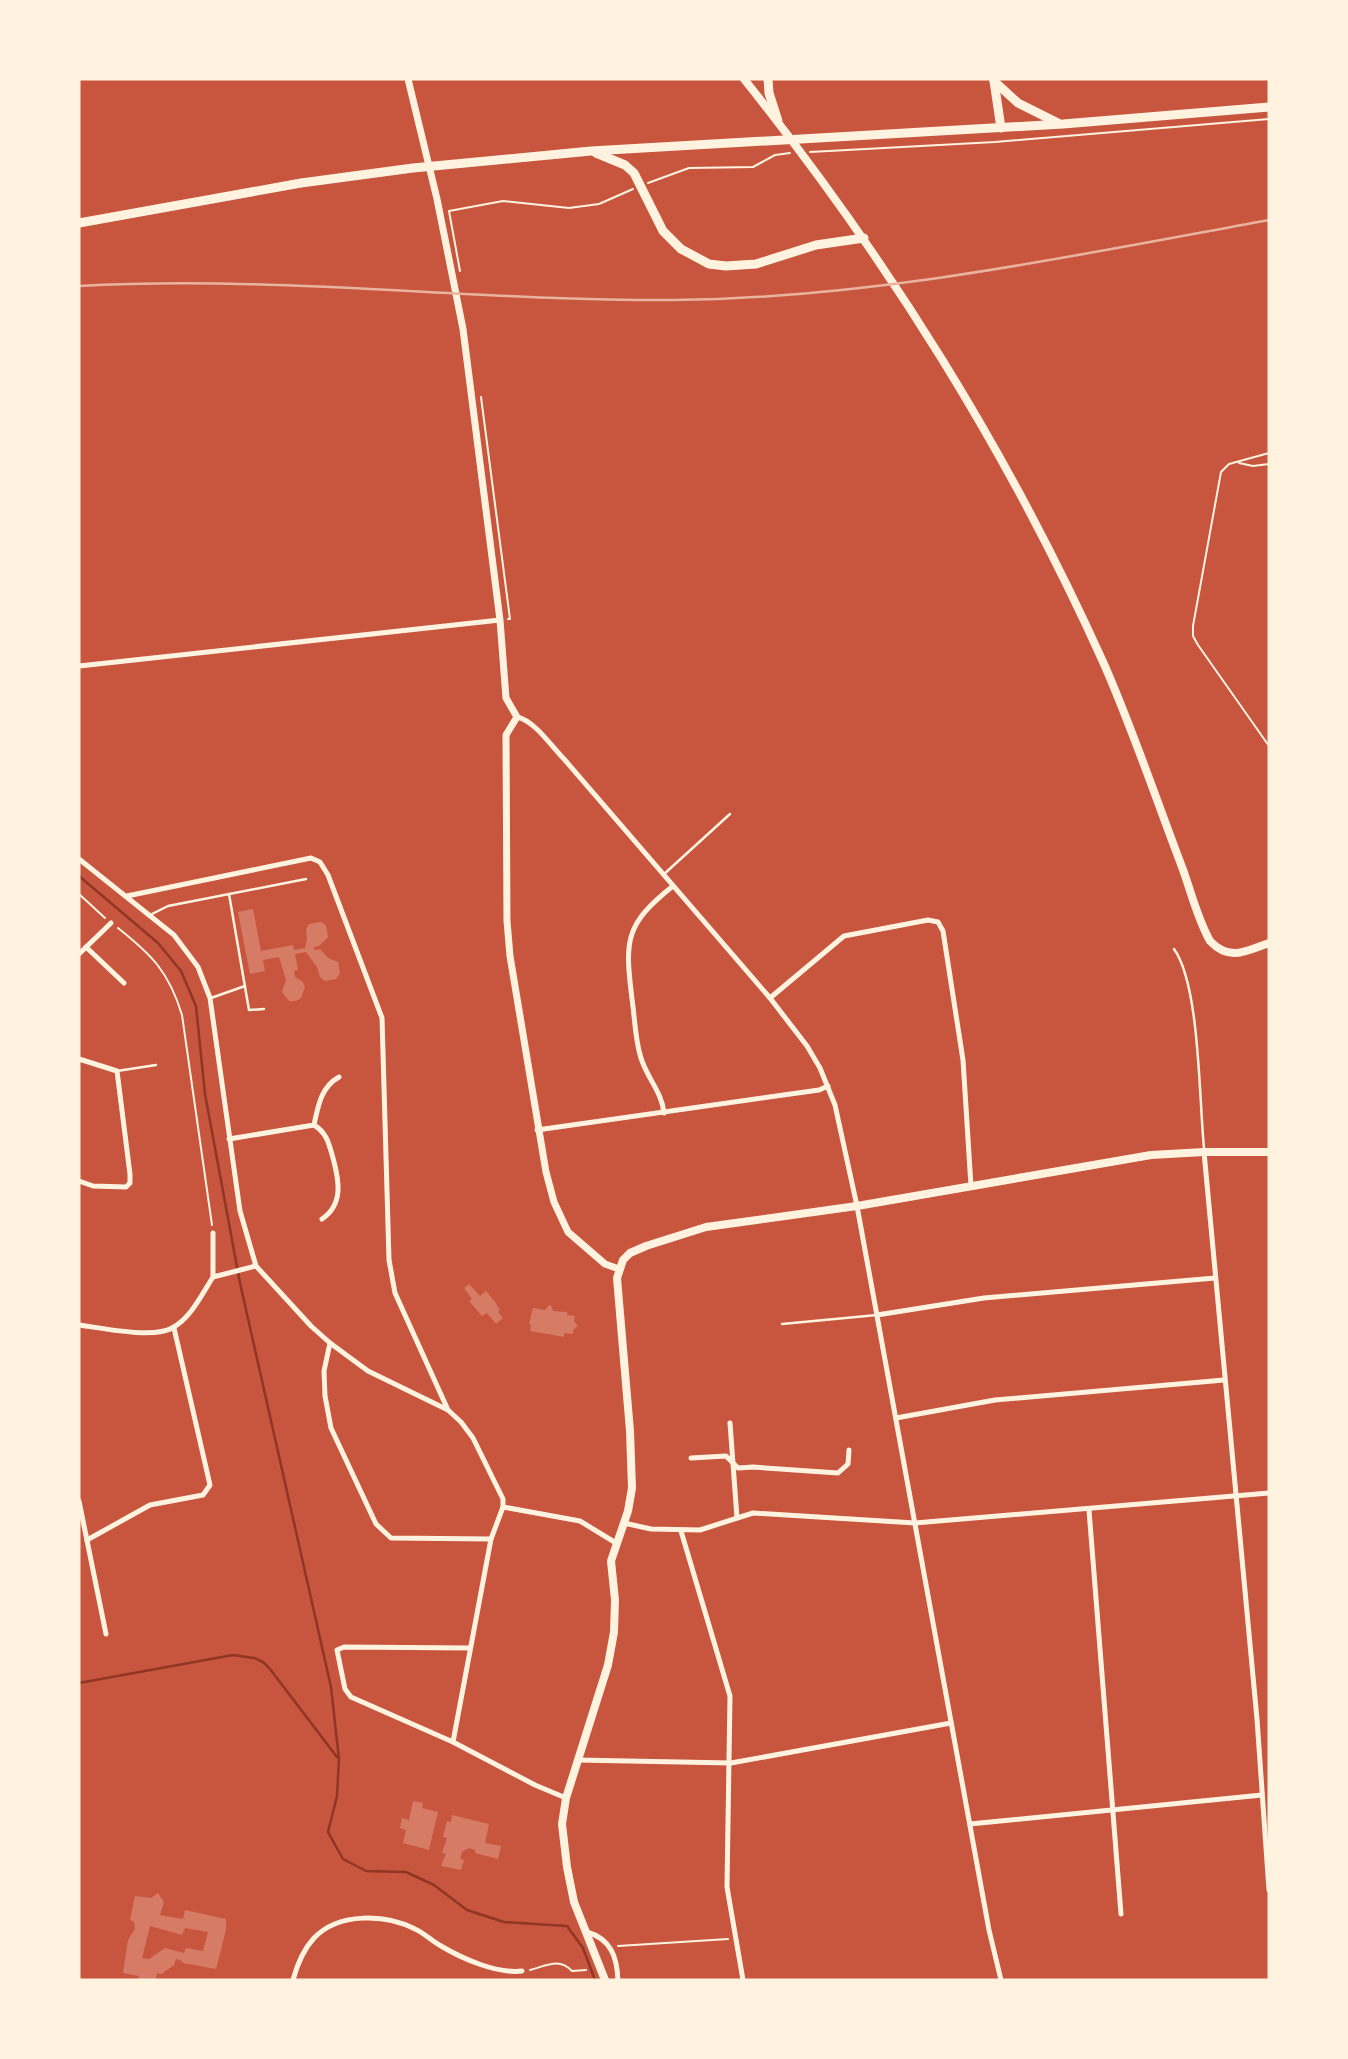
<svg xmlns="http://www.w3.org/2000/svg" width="1348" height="2059" font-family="Barlow,sans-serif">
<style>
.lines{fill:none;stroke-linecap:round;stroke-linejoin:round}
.stream{stroke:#8f3625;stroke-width:2.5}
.building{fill:#d67c66;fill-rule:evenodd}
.path{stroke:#fff3e0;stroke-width:2}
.service{stroke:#fff3e0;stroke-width:2.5}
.minor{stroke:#fff3e0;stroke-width:5}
.tertiary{stroke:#fff3e0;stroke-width:7}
.secondary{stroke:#fff3e0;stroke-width:8}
.primary{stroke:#fff3e0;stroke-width:9}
.rail{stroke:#e9b49f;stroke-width:2.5}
</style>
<rect width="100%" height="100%" fill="#c8553d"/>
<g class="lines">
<g class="stream">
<path d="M79,876l79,67 23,28 15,35 9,88 35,189 91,404 8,72 -2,37 -9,36 15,27 23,12 40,1 28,13 33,25 37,12 63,4 16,22 12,32"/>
<path d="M79,1683l154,-28 21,3 9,4 7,7 67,88"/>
</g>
</g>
<g class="building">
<path d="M253,909l8,42 32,-6 1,5 11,-2 2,-9 -1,-10 3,-5 12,-2 5,3 2,12 -9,9 -5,1v3l6,-1 8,9 10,4 2,11 -4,6 -11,2 -5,-4 -3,-10 -11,-15 -11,2 3,16 -4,1 1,6 8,5 2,5 -4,11 -5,3h-7l-7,-9 4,-12 -7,-23 -16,3 2,11 -15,3 -12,-62z"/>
<path d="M469,1284l11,12 6,-5 9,11 5,8 -2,2 5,6 -7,6 -9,-11 -5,3 -13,-15 3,-2 -8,-11z"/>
<path d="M549,1305h2l2,6 14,1v3l8,1 -1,5 4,5 -5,4v4l-9,-1v4l-34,-6 1,-6 -2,-1 4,-16 12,2z"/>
<path d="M413,1801l10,2 -1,5 16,4 -9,38 -26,-7 3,-13 -6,-2 2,-10 7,2z"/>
<path d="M452,1815l37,9 -4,19 16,3 -3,13 -23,-6v-3l-6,-2 -7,4 -2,7 4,1 -3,10 -20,-4 5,-12 -4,-1 5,-15 -4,-1 4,-16 4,1z"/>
<path d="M158,1893l6,9 -4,13 23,4 2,-9 41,9v11l-10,39 -33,-6 -1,-2 -6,-2 -2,6 -13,9 -4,-1 -1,7 -18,-1 1,-3 -16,-3 5,-33 7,-11 -1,-7 -4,-2 5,-24 16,2zM150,1926l32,9 3,-7 23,4 -5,19 -17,-3 -2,5 -19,-5 -16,11 -7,-1z"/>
</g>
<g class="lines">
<g class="path">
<path d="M810,152l185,-10 274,-23"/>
<path d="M648,183l41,-15 64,-1 22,-12 15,-2"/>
<path d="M460,271l-11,-60 54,-10 66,7 30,-4 34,-15"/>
<path d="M481,397l29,222h-2"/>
<path d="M1269,453l-40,11 -8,8 -28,154v10l5,9 71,101"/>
<path d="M1239,463l14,3 16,-2"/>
<path d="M79,894l26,24"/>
<path d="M118,928c34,27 51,44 64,87l30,210"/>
<path d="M618,1946l110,-7"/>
<path d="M530,1970c16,-4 29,-13 42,1l14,-1"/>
</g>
<g class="service">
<path d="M663,875l67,-61"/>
<path d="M229,894l20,116 15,-1"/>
<path d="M150,915l18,-9 138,-27"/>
<path d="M1174,949c26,36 25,151 30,199"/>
<path d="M211,998l34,-12"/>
<path d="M117,1071l39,-6"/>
<path d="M782,1324l95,-9"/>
</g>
<g class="minor">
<path d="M79,666l421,-46"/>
<path d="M517,717c18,4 34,29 47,42l206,239 37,48 13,22 15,37 22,101 132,724 12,50"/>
<path d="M79,859l95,76 24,32 12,31 30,213 16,55 55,60 19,17 38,28 80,39 13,12 12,16 30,61v8l-12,32 -38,203"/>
<path d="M127,896l184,-38 9,4 8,13 54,143 7,242 6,33 53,117"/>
<path d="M86,947l38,36"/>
<path d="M79,954l32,-31"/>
<path d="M770,998l74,-62 84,-16 10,2 5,9 20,129 8,126"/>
<path d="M79,1059l38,12 13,103v9l-4,4 -33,-1 -14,-5"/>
<path d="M664,1113c-2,-21 -17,-35 -23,-55 -6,-18 -6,-39 -9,-59 -7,-58 -8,-74 41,-113"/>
<path d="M314,1125c13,8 15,19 19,33 6,22 11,46 -11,61"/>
<path d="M537,1130l282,-40 9,-4"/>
<path d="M229,1139l85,-14c4,-19 7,-38 25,-48"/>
<path d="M1204,1152l53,567 12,171"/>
<path d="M213,1277v-44"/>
<path d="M877,1315l107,-17 231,-20"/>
<path d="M79,1325c22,3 75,14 93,3 19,-10 30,-34 41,-51l43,-11"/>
<path d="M330,1343l-6,28 1,25 6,32 45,96 15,14 100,1"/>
<path d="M896,1418l99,-18 229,-20"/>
<path d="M730,1423l7,95"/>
<path d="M691,1458l35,-2 12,12 15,-1 85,6 10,-9 1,-14"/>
<path d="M79,1501l27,133"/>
<path d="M503,1507l77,14 36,22"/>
<path d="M1089,1510l32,404"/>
<path d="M624,1523l27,6 49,1 53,-17 162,10 354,-30"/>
<path d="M681,1531l49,165 -3,191 16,93"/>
<path d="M87,1540l63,-35 53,-10 7,-10 -36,-157"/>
<path d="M470,1648l-126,-1 -7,3 8,39 6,8 102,45 82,43 31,13"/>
<path d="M577,1760l154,3 220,-40"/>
<path d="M970,1824l292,-29"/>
<path d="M587,1932c24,7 30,25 31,48"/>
<path d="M293,1980c4,-15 10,-30 21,-42 25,-26 72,-24 101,-9 9,4 17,12 26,17 22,13 56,28 81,25"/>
</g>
<path class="tertiary" d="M408,79l29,120 26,130 37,291 6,78 11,19 -11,18 1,186 3,35 36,216 8,30 14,30 37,32 14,5"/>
<g class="secondary">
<path d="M744,79c145,182 264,372 360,585 29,66 52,135 78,203 9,24 15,51 28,74 20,21 36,10 59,2"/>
<path d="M605,1980l-31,-78 -7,-35 -5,-43 4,-26 42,-133 6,-33 1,-32 -4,-39 17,-50 4,-23 -2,-57 -13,-153 6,-18 7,-7 16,-7 60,-19 151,-21 294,-51 53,-3h65"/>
</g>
<g class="primary">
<path d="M768,79l1,14 9,28"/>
<path d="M994,81l24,22 40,20"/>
<path d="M994,81l7,47"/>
<path d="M596,153l29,12 9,8 29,58 18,18 28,15 17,2 30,-2 60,-19 48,-7"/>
<path d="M79,223l222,-40 112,-15 178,-17 472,-27 206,-17"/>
</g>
<path class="rail" d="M79,286c199,-11 396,15 595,14 201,-2 398,-44 595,-80"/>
</g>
<rect width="1348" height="2059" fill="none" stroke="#fff3e0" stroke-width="161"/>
</svg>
